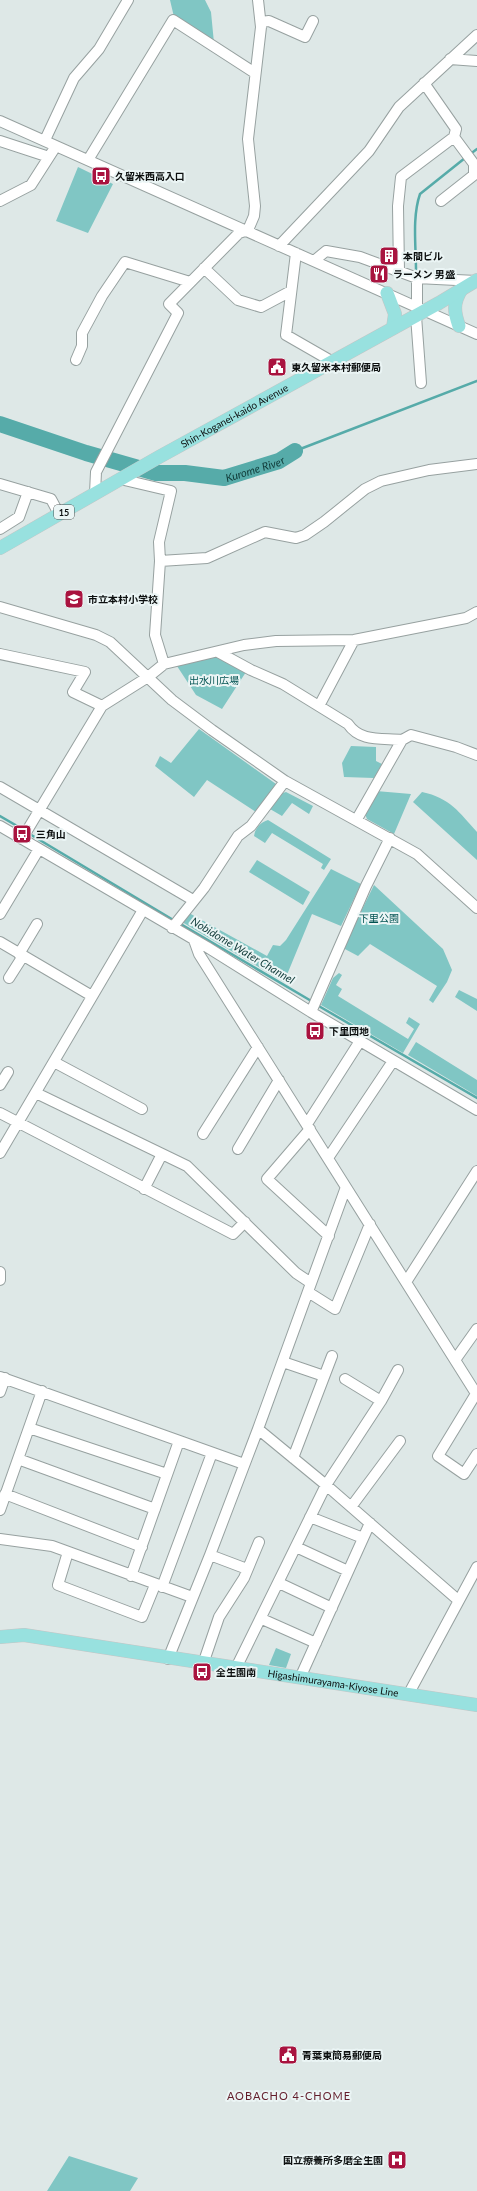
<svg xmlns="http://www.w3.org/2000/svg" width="477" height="2191" font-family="Lato,'Noto Sans JP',sans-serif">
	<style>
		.green { fill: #80c6c4 }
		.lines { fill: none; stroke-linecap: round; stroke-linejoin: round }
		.stream { stroke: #56aba9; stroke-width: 2.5 }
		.river { stroke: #56aba9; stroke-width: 16 }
		.minor-casing { stroke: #97a1a0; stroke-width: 12 }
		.major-casing { stroke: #c5c5c5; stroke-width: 14 }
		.minor { stroke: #fff; stroke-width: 10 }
		.major { stroke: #98e1df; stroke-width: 13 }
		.labels { text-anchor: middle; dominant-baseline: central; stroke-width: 4; stroke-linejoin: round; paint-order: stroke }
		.shield { fill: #ebf5f5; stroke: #4f5454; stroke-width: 1 }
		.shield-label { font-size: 9px; font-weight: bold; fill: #0c0f0f }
		.poi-label { font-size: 10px; font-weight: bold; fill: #0c0f0f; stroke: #ebf5f5; text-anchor: start }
		.street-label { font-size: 10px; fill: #0c0f0f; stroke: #ebf5f5 }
		.park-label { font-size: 10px; fill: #015251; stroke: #ebf5f5 }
		.water-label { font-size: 11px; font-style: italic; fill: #103a38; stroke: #ebf5f5 }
		.neighbourhood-label { font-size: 11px; letter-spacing: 1px; fill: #631d2b; stroke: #ebf5f5 }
	</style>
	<rect width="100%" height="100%" fill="#dee8e7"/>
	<path class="green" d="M 170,0 L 205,0 L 211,12 L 214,43 L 174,17 Z
		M 78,167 L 113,184 L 88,233 L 56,221 Z
		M 219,657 L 246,672 L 222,709 L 196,695 L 175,663 Z
		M 199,729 L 276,784 L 256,812 L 207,780 L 194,797 L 155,766 L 160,756 L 171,763 Z
		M 351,746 L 376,747 L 376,761 L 382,764 L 374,778 L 344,777 L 342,763 Z
		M 376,791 L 411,794 L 394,834 L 367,819 L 365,814 Z
		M 286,792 L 313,806 L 309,814 L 292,803 L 282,816 L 270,809 L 283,793 Z
		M 422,792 C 450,798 459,812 477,832 L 477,860 L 413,802 Z
		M 268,820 L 331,859 L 324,870 L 321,868 L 323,864 L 272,833 L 265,843 L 254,836 C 255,828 261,822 268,820 Z
		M 257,860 L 310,892 L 303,905 L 249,872 Z
		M 331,869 L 361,884 L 341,926 L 312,914 L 284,982 L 182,922 L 189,913 L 267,956 L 273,945 L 280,946 L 286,940 Z
		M 374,885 L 443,949 L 452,970 L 447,982 L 433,1003 L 429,1000 L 437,986 L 370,944 L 358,956 L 343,948 Z
		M 339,973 L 342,975 L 336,985 L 342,989 L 338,996 L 408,1039 L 414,1029 L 406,1023 L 409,1017 L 420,1024 L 403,1053 L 321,1005 L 333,978 Z
		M 459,990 L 477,999 L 477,1011 L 455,997 Z
		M 416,1042 L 477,1080 L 477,1096 L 408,1055 Z
		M 276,1648 L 291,1654 L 286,1668 L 269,1665 Z
		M 69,2156 L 138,2178 L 130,2191 L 47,2191 Z"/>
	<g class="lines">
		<path class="stream" d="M 469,155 L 477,149
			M 416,270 C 416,246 412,217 420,194 L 465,158
			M 295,451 L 477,381
			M 0,816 L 24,830
			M 28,833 L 175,921
			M 179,923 L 313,1002
			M 317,1005 L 477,1098"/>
		<path class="river" id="s1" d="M 0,424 L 86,453 L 156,473 L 185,473 L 224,478 L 279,461 L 295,451"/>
		<g class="minor-casing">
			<path id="minor" d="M 261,22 L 269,21 L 305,37 L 313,21
				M 450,59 L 477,61
				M 0,121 L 477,334
				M 45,140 L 74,78 L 99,49 L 128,0
				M 0,141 L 49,157
				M 88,160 L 173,20 L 255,73
				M 0,201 L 31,185 L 56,146
				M 441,201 L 474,175 L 474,164 L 454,137
				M 279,246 L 369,151 L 399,107 L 477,35
				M 296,253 L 286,335 L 333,362
				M 314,261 L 326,251 L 360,257 L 417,278 L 476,281
				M 204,268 L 238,300 L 261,307 L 291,291
				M 399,271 L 398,206 L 401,177 L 454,137 L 456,129 L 424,83
				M 417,278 L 417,307
				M 416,316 L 421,383
				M 76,360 L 82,346 L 82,333 L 102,296 L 125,262 L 190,282
				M 0,484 L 51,499 L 59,514
				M 95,493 L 96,472 L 178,313 L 169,304 L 239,233 L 248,230 L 254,216 L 255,206 L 248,139 L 261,27 L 258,0
				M 0,529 L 19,517 L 28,492
				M 160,561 L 207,558 L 265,532 L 296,538 L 305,535 L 324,522 L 365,489 L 381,481 L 429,470 L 477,464
				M 0,607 L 96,635 L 110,642 L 172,700 L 212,730 L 285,781 L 417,854 L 477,908
				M 218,652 L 251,670 L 283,684 L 348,724 C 360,742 381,738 402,740
				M 0,654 L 85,672 L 73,692 L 102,706
				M 164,664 L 244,645 L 276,641 L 354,640 L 466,618 L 477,612
				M 319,706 L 354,640
				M 0,787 L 193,900
				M 357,819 L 402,740 L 411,735 L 456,747 L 477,755
				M 0,826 L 207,947 L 311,1012 L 477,1110
				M 22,839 L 102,706 L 148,677 L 164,664 L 155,635 L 160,561 L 159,542 L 171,491 L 120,479
				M 0,914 L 39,849
				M 172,928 L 204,888 L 238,836 L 251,826 L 285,781
				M 194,940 L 199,954 L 477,1395
				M 0,942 L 92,996
				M 19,954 L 37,924
				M 9,978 L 23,956
				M 311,1012 L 366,886 L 390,838
				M 54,1062 L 142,1109
				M 0,1085 L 8,1072
				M 36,1093 L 187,1166 L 296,1273 L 311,1283
				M 0,1113 L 233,1234 L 245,1222
				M 307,1124 L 360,1041
				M 310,1129 L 267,1179 L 329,1236
				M 203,1134 L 258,1047
				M 238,1149 L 279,1080
				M 0,1153 L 143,910
				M 328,1158 L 393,1061
				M 144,1189 L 162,1154
				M 0,1272 L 0,1280
				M 406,1282 L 477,1171
				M 308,1292 L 335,1309 L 370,1224
				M 455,1360 L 477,1329
				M 283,1362 L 324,1376
				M 0,1377 L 244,1464
				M 345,1379 L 381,1401
				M 0,1392 L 5,1378
				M 477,1392 L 438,1456 L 464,1474 L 477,1454
				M 29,1428 L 167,1474
				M 258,1429 L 326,1485 L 458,1600
				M 293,1458 L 332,1356
				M 18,1459 L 155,1509
				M 5,1494 L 142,1547
				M 351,1507 L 400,1441
				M 0,1510 L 42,1391
				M 310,1517 L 363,1538
				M 0,1539 L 52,1546 L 192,1597
				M 296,1547 L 348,1571
				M 68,1552 L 58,1585 L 142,1617 L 155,1585
				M 210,1555 L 247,1569
				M 131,1576 L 179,1441
				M 279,1583 L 332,1608
				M 162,1587 L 212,1453
				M 262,1619 L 316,1643
				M 168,1659 L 210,1555 L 258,1429 L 346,1187
				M 203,1664 L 219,1617 L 244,1578 L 259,1542
				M 236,1668 L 326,1485 L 381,1401 L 398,1370
				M 300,1678 L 370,1523
				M 408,1695 L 477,1567"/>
		</g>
		<g class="major-casing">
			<g id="major">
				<path d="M 387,293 L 395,314 L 393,328"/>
				<path d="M 459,326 C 454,312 453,303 461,290"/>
				<path id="s2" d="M 0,548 L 159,457 L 439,303 L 477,280"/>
				<path id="s3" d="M 0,1637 L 24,1635 L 477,1705"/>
			</g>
		</g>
		<use href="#minor" class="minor"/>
		<use href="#major" class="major"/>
	</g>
	<defs>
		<g id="bus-square" transform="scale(1)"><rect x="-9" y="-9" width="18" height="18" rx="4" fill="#a9133f" stroke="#ebf5f5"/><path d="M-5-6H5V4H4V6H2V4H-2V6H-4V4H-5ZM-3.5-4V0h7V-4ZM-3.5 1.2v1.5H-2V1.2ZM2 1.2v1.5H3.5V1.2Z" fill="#fff"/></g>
		<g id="building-square" transform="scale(1)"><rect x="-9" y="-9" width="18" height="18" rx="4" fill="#a9133f" stroke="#ebf5f5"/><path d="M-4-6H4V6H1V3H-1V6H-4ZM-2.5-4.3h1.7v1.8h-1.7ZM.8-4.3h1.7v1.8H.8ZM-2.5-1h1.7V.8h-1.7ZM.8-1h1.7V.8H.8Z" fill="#fff"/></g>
		<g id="restaurant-square" transform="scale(1)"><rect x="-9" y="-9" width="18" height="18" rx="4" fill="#a9133f" stroke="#ebf5f5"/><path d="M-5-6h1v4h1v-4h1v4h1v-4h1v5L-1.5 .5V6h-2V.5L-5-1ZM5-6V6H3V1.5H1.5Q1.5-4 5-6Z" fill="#fff"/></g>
		<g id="civic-square" transform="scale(1)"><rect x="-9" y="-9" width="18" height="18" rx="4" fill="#a9133f" stroke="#ebf5f5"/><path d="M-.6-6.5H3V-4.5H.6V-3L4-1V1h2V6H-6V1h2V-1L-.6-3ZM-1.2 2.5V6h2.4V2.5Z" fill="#fff"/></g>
		<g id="school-square" transform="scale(1)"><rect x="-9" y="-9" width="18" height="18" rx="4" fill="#a9133f" stroke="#ebf5f5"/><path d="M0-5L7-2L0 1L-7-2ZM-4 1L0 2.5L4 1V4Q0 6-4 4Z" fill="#fff"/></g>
		<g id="hospital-square" transform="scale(1)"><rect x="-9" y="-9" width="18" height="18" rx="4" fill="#a9133f" stroke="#ebf5f5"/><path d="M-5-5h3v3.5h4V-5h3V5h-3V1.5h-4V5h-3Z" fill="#fff"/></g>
	</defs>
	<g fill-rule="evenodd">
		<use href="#bus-square" x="101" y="176"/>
		<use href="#building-square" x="389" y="256"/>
		<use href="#restaurant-square" x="379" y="274"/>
		<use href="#civic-square" x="277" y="367"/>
		<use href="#school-square" x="74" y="599"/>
		<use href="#bus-square" x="22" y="834"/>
		<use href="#bus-square" x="315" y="1031"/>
		<use href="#bus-square" x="202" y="1672"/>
		<use href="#civic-square" x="288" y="2055"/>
		<use href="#hospital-square" x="397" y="2160"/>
	</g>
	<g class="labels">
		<rect class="shield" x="54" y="505" width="20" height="14" rx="3"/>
		<g class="shield-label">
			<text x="64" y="512">15</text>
		</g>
		<g class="poi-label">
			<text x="115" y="176">久留米西高入口</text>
			<text x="403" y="256">本間ビル</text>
			<text x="393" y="274">ラーメン 男盛</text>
			<text x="291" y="367">東久留米本村郵便局</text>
			<text x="88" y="599">市立本村小学校</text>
			<text x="36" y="834">三角山</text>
			<text x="329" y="1031">下里団地</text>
			<text x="216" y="1672">全生園南</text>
			<text x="302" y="2055">青葉東簡易郵便局</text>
			<text x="383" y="2160" text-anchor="end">国立療養所多磨全生園</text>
		</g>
		<g class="street-label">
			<text stroke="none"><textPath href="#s2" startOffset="269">Shin-Koganei-kaido Avenue</textPath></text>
			<text stroke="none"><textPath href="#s3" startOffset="337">Higashimurayama-Kiyose Line</textPath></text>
		</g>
		<g class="park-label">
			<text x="214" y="680">出水川広場</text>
			<text x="379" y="918">下里公園</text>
		</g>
		<g class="water-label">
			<text stroke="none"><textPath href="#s1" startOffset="264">Kurome River</textPath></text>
			<text transform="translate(243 950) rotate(31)">Nobidome Water Channel</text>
		</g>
		<g class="neighbourhood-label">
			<text x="289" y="2095">AOBACHO 4-CHOME</text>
		</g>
	</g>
</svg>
